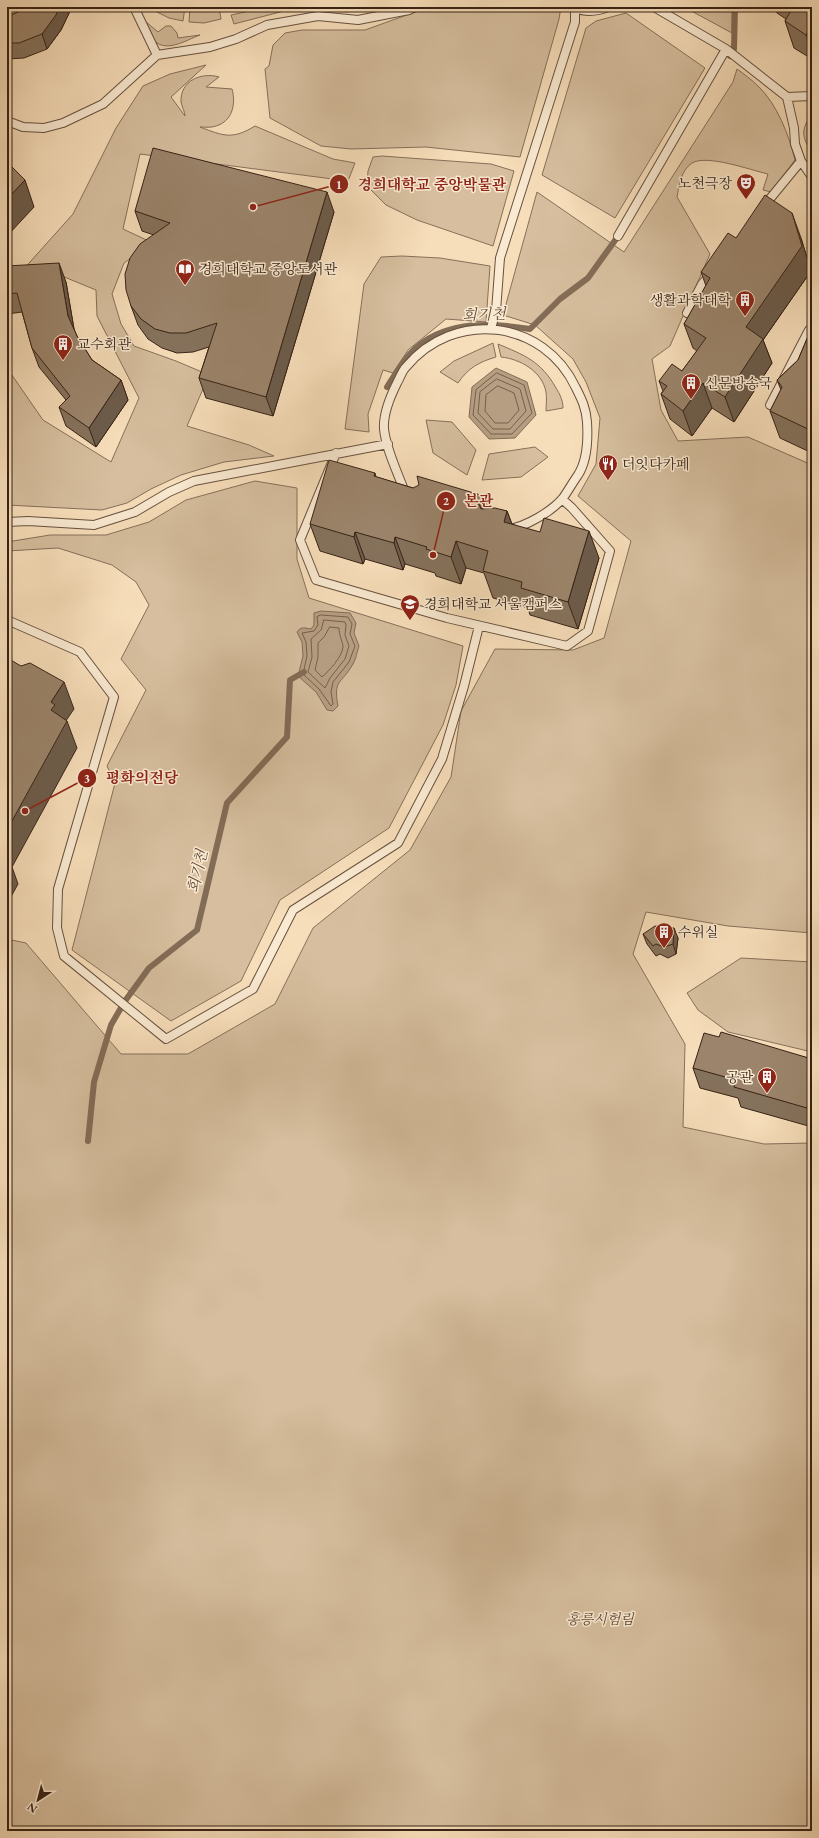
<svg xmlns="http://www.w3.org/2000/svg" width="819" height="1838" font-family="'EB Garamond','Noto Serif KR',serif">
	<style>
		.green { fill: #d6be9e; stroke: #86705a }
		.water { fill: #b69e82; stroke: #836c56 }
		.lines { fill: none; stroke-linecap: round; stroke-linejoin: round }
		.shore { stroke: #76604c; stroke-width: 1 }
		.stream { stroke: #836c56; stroke-width: 6 }
		.lane-casing { stroke: #67513e; stroke-width: 10 }
		.lane { stroke: #faead2; stroke-width: 8 }
		.wall { fill: #85725c; stroke: #372215 }
		.shaded-wall { fill: #6c5c4b; stroke: #372215 }
		.building { fill: #9b846b; stroke: #372215 }
		.labels { text-anchor: middle; dominant-baseline: central; stroke-width: 3; stroke-linejoin: round; paint-order: stroke }
		.poi-label { font-size: 14px; fill: #372215; stroke: #faead2; text-anchor: start }
		.park-label { font-size: 14px; font-style: italic; fill: #5f4937; stroke: #faead2 }
		.water-label { font-size: 15px; font-style: italic; fill: #634d3b; stroke: #faead2 }
		.leader { fill: none; stroke: #8f2418; stroke-width: 1.5 }
		.callout-dot { fill: #8f2418; stroke: #faead2; stroke-width: 1.5 }
		.mark-label { font-size: 12px; text-anchor: middle; font-weight: bold; fill: #fff }
		.callout-label { font-size: 15px; text-anchor: middle; font-weight: bold; fill: #8f2418; stroke: #faead2; stroke-width: 3; stroke-linejoin: round; paint-order: stroke }
	</style>
	<rect width="100%" height="100%" fill="#f7deba"/>
	<filter id="stains"><feTurbulence type="fractalNoise" baseFrequency=".005" numOctaves="4"/><feColorMatrix values="0 0 0 0 .2 0 0 0 0 .09 0 0 0 0 .02 0 0 0 .5 -.17"/></filter>
	<radialGradient id="worn" r=".72"><stop offset=".6" stop-color="#630" stop-opacity="0"/><stop offset="1" stop-color="#630" stop-opacity=".3"/></radialGradient>
	<path class="green" d="M 7,7 L 58,7 L 7,31 Z
		M 147,7 L 185,7 L 183,21 L 169,18 Z
		M 190,7 L 219,7 L 221,19 L 204,23 L 189,22 Z
		M 268,7 L 344,7 L 348,12 L 315,8 L 288,10 L 234,24 L 231,15 Z
		M 429,7 L 561,7 L 559,19 L 520,157 L 426,147 L 351,149 L 321,146 L 270,118 L 265,69 L 269,66 L 273,45 L 285,33 L 302,30 L 365,30 Z
		M 684,7 L 732,7 L 732,33 Z
		M 626,13 L 705,68 L 615,218 L 542,175 L 586,28 L 596,21 Z
		M 145,21 L 158,32 L 166,26 L 171,26 L 177,33 L 178,38 L 200,35 C 186,40 164,55 152,38 C 148,34 147,26 145,21 Z
		M 206,65 L 171,97 L 185,116 C 185,112 182,107 181,102 C 180,80 202,72 219,77 L 206,87 L 232,89 C 236,103 233,121 216,126 C 211,128 205,127 200,127 C 224,136 232,140 255,126 L 333,159 L 355,163 L 348,181 L 140,154 L 123,229 L 153,243 L 124,263 L 112,294 L 121,324 L 134,346 L 176,361 L 209,375 L 187,426 L 249,445 L 274,456 L 224,462 L 181,475 L 151,489 L 127,503 L 102,510 L 7,505 L 7,368 L 43,420 L 111,462 L 139,398 L 97,316 L 96,290 L 57,274 L 13,281 L 73,214 L 116,128 L 143,86 L 170,74 Z
		M 737,69 C 744,74 752,80 758,86 C 777,104 789,135 795,160 L 771,192 L 763,190 L 768,174 C 750,170 707,154 692,163 C 681,170 679,186 677,197 L 710,254 L 670,346 L 652,359 L 661,410 L 678,441 L 748,437 L 812,465 L 812,933 L 728,926 L 646,912 L 633,954 L 685,1044 L 683,1127 L 764,1144 L 812,1143 L 812,1831 L 7,1831 L 7,939 L 26,943 L 121,1054 L 188,1054 L 275,1004 L 313,928 L 410,850 L 451,777 L 461,711 L 495,649 L 573,650 L 604,638 L 631,541 L 578,496 L 596,464 L 600,418 L 586,382 L 573,359 L 535,325 L 503,315 L 537,192 L 624,252 L 733,82 Z
		M 812,113 L 812,153 C 801,136 801,130 812,113 Z
		M 382,156 L 491,164 L 514,171 L 493,246 L 417,220 L 386,205 L 367,186 L 368,171 L 373,157 Z
		M 402,256 L 440,258 L 490,266 L 486,322 L 446,319 L 408,350 L 393,373 L 383,370 L 368,414 L 369,432 L 345,429 L 364,284 L 381,257 Z
		M 493,343 L 496,357 C 479,362 468,368 458,383 L 440,372 L 454,361 Z
		M 498,344 C 524,355 541,361 556,388 C 560,394 563,401 563,408 L 546,411 C 546,405 547,398 546,392 C 542,371 520,359 501,357 Z
		M 426,420 L 452,422 L 476,450 L 467,475 L 433,453 Z
		M 535,447 L 548,457 L 521,477 L 482,480 L 489,454 Z
		M 255,481 L 297,488 L 297,559 L 309,598 L 463,646 L 456,685 L 443,725 L 389,828 L 280,900 L 241,981 L 171,1021 L 72,950 L 115,783 L 107,766 L 146,690 L 121,659 L 149,605 L 136,582 L 112,565 L 58,548 L 7,551 L 7,542 L 50,535 L 106,535 L 149,522 L 186,500 Z
		M 741,958 L 812,962 L 812,1052 L 728,1032 L 698,1010 L 687,993 Z"/>
	<path class="water" d="M 496,368 L 527,382 L 536,415 L 515,438 L 489,439 L 469,417 L 472,387 Z
		M 321,611 L 350,613 L 356,623 L 354,633 L 359,646 C 357,652 356,659 353,664 C 341,685 333,679 338,706 L 333,711 L 327,710 L 316,692 L 298,676 L 303,656 L 302,642 L 297,632 C 301,626 305,628 311,629 L 314,625 L 314,613 Z"/>
	<g class="lines">
		<path class="shore" d="M 497,373 L 524,385 L 532,413 L 512,434 L 491,434 L 473,415 L 476,390 Z
			M 497,379 L 520,389 L 526,411 L 510,429 L 493,429 L 478,413 L 480,392 Z
			M 498,386 L 514,393 L 519,410 L 508,423 L 495,423 L 485,411 L 486,395 Z
			M 321,615 L 348,617 L 352,624 L 350,634 L 355,646 L 349,662 L 333,682 L 331,692 L 333,704 L 331,706 L 319,689 L 303,674 L 307,656 L 306,642 L 302,633 L 314,631 L 318,625 L 317,617 Z
			M 324,620 L 345,622 L 346,625 L 345,635 L 349,646 L 345,659 L 330,678 L 325,688 L 308,672 L 312,657 L 311,639 L 321,630 Z
			M 330,627 L 339,628 C 339,635 343,643 343,647 C 342,657 329,671 322,677 L 315,670 L 318,657 L 318,643 L 324,637 Z"/>
		<path class="stream" d="M 730,56 L 734,49 L 735,7
			M 387,387 C 396,373 405,357 418,346 C 450,320 492,323 530,329 L 560,299 L 588,278 L 616,239
			M 88,1141 L 94,1082 L 111,1025 L 125,1001 L 149,968 L 197,930 L 227,803 L 287,737 L 290,680 L 304,672"/>
		<g class="lane-casing">
			<path id="lane" d="M 134,7 L 157,55
				M 573,7 C 585,13 596,12 608,7
				M 654,7 L 726,49 L 787,97 L 794,128 L 795,144 L 801,161 L 764,206
				M 787,97 L 812,96
				M 7,121 L 23,127 L 44,128 L 63,123 L 103,104 L 157,55 L 210,47 L 236,39 L 267,25 L 318,16 L 358,20 L 409,10 L 415,7
				M 801,161 L 812,177
				M 618,236 L 726,49
				M 687,313 L 702,284 L 711,274
				M 491,328 L 496,311 L 500,258 L 575,22 L 575,8
				M 770,405 L 809,330 L 812,329
				M 336,453 L 300,540 L 316,580 L 447,618 L 567,646 L 588,631 L 610,551 L 572,508 L 562,499
				M 407,494 L 404,490 C 397,471 386,449 384,429 C 383,415 391,395 397,383 C 400,378 402,371 406,367 C 454,309 544,319 576,388 C 582,400 586,408 587,422 C 588,438 587,461 578,475 C 573,482 568,491 563,498 C 552,511 526,527 508,529
				M 7,522 L 28,521 L 94,525 L 135,512 L 169,492 L 194,481 L 388,444
				M 7,620 L 80,652 L 114,697 L 58,889 L 57,928 L 64,956 L 166,1039 L 253,989 L 293,910 L 398,843 L 442,759 L 464,686 L 479,626"/>
		</g>
		<use href="#lane" class="lane"/>
	</g>
	<path class="wall" d="M 29,7 L 72,7 L 61,30 L 47,49 L 24,58 L 7,59 L 7,17 Z
		M 228,7 L 236,7 L 228,9 Z
		M 775,7 L 812,7 L 812,59 L 794,48 L 785,21 L 786,19 L 777,13 Z
		M 135,211 L 334,212 L 273,416 L 206,398 L 199,378 L 209,347 L 193,352 L 177,353 L 162,348 L 148,339 L 138,325 L 131,306 L 154,235 L 142,231 Z
		M 736,238 L 801,238 L 811,271 L 763,340 L 772,363 L 734,422 L 712,408 L 692,436 L 670,419 L 661,394 L 663,391 L 659,381 L 682,371 L 697,351 L 693,348 L 684,324 L 706,286 L 701,272 Z
		M 7,266 L 66,282 L 74,329 L 77,336 L 92,360 L 121,380 L 128,400 L 96,447 L 66,426 L 59,407 L 66,400 L 39,367 L 32,348 L 22,312 L 7,314 Z
		M 812,327 L 812,453 L 780,438 L 770,411 L 781,390 L 777,380 L 798,360 Z
		M 375,473 L 376,477 L 413,488 L 489,508 L 507,511 L 512,524 L 599,558 L 578,629 L 530,615 L 528,608 L 493,598 L 484,573 L 466,568 L 461,584 L 436,576 L 435,573 L 405,564 L 403,570 L 365,559 L 363,564 L 320,551 L 310,524 Z
		M 643,934 L 678,938 L 676,954 L 668,958 L 660,954 L 656,956 L 647,944 Z
		M 719,1037 L 812,1059 L 812,1127 L 741,1107 L 738,1098 L 700,1088 L 693,1068 Z"/>
	<path class="shaded-wall" d="M 59,7 L 72,7 L 61,30 L 47,49 L 42,34 Z
		M 812,26 L 812,50 L 806,35 Z
		M 25,180 L 34,207 L 8,235 L 10,240 L 7,244 L 7,199 Z
		M 327,192 L 334,212 L 273,416 L 266,397 Z
		M 792,213 L 801,238 L 811,271 L 763,340 L 772,363 L 734,422 L 725,397 L 746,327 Z
		M 59,263 L 66,282 L 75,335 L 68,316 Z
		M 121,380 L 128,400 L 96,447 L 89,428 Z
		M 703,383 L 712,408 L 692,436 L 683,411 Z
		M 484,496 L 494,523 L 488,529 L 478,502 Z
		M 507,511 L 517,538 L 504,522 Z
		M 589,531 L 599,558 L 578,629 L 568,602 Z
		M 355,532 L 365,559 L 363,564 L 354,537 Z
		M 395,537 L 405,564 L 403,570 L 394,543 Z
		M 456,541 L 466,568 L 461,584 L 451,557 Z
		M 64,682 L 74,709 L 63,725 L 67,721 L 77,748 L 12,867 L 18,884 L 7,904 L 7,830 L 51,710 L 51,702 Z
		M 674,928 L 678,938 L 676,954 L 673,944 Z
		M 812,1092 L 812,1121 L 807,1108 Z"/>
	<path class="building" d="M 29,7 L 59,7 L 56,15 L 42,34 L 19,43 L 7,43 L 7,17 Z
		M 793,7 L 812,7 L 812,26 L 806,35 L 785,21 Z
		M 153,148 L 327,192 L 266,397 L 199,378 L 217,323 L 186,333 L 170,333 L 155,329 L 141,319 L 131,306 L 126,290 L 125,274 L 130,258 L 140,244 L 170,223 L 135,211 Z
		M 7,162 L 25,180 L 7,199 Z
		M 765,195 L 792,213 L 802,246 L 746,327 L 763,339 L 725,397 L 703,383 L 683,411 L 661,394 L 667,386 L 659,381 L 672,364 L 682,371 L 706,338 L 684,324 L 710,278 L 701,272 L 728,233 L 736,238 Z
		M 59,263 L 68,316 L 77,336 L 92,360 L 121,380 L 89,428 L 59,407 L 70,396 L 32,348 L 17,293 L 7,294 L 7,266 Z
		M 812,327 L 812,431 L 770,411 L 782,387 L 777,380 L 798,360 Z
		M 329,460 L 375,473 L 374,476 L 413,488 L 419,485 L 417,476 L 484,496 L 483,498 L 478,502 L 481,509 L 495,508 L 507,511 L 504,522 L 540,532 L 544,518 L 589,531 L 568,602 L 521,588 L 522,582 L 483,571 L 488,551 L 456,541 L 451,557 L 426,549 L 427,547 L 395,537 L 394,543 L 355,532 L 354,537 L 310,524 Z
		M 7,658 L 21,666 L 30,663 L 64,682 L 51,702 L 55,705 L 51,710 L 67,721 L 7,830 Z
		M 655,926 L 674,928 L 673,944 L 664,947 L 656,944 L 653,946 L 643,934 Z
		M 721,1032 L 812,1059 L 812,1092 L 807,1108 L 734,1087 L 736,1080 L 693,1068 L 704,1033 L 719,1037 Z"/>
	<defs>
		<g id="theatre-pin" transform="scale(1)"><path d="M0 17L-7.5 6A9.5 9.5 0 1 1 7.5 6Z" fill="#8f2418" stroke="#faead2"/><path d="M-5-5.5Q0-4 5-5.5V0Q5 5 0 6Q-5 5-5 0ZM-3.3-2.5H-1v1.5H-3.3ZM1-2.5H3.3v1.5H1ZM-2.8 1Q0 5.5 2.8 1Z" fill="#fff"/></g>
		<g id="library-pin" transform="scale(1)"><path d="M0 17L-7.5 6A9.5 9.5 0 1 1 7.5 6Z" fill="#8f2418" stroke="#faead2"/><path d="M-6-4Q-3-5.5-.7-3.5V5Q-3 3-6 4ZM6-4Q3-5.5 .7-3.5V5Q3 3 6 4Z" fill="#fff"/></g>
		<g id="building-pin" transform="scale(1)"><path d="M0 17L-7.5 6A9.5 9.5 0 1 1 7.5 6Z" fill="#8f2418" stroke="#faead2"/><path d="M-4-6H4V6H1V3H-1V6H-4ZM-2.5-4.3h1.7v1.8h-1.7ZM.8-4.3h1.7v1.8H.8ZM-2.5-1h1.7V.8h-1.7ZM.8-1h1.7V.8H.8Z" fill="#fff"/></g>
		<g id="restaurant-pin" transform="scale(1)"><path d="M0 17L-7.5 6A9.5 9.5 0 1 1 7.5 6Z" fill="#8f2418" stroke="#faead2"/><path d="M-5-6h1v4h1v-4h1v4h1v-4h1v5L-1.5 .5V6h-2V.5L-5-1ZM5-6V6H3V1.5H1.5Q1.5-4 5-6Z" fill="#fff"/></g>
		<g id="university-pin" transform="scale(1)"><path d="M0 17L-7.5 6A9.5 9.5 0 1 1 7.5 6Z" fill="#8f2418" stroke="#faead2"/><path d="M0-5L7-2L0 1L-7-2ZM-4 1L0 2.5L4 1V4Q0 6-4 4Z" fill="#fff"/></g>
	</defs>
	<g fill-rule="evenodd">
		<use href="#theatre-pin" x="746" y="183"/>
		<use href="#library-pin" x="185" y="269"/>
		<use href="#building-pin" x="745" y="300"/>
		<use href="#building-pin" x="63" y="344"/>
		<use href="#building-pin" x="691" y="383"/>
		<use href="#restaurant-pin" x="608" y="464"/>
		<use href="#university-pin" x="410" y="604"/>
		<use href="#building-pin" x="664" y="932"/>
		<use href="#building-pin" x="767" y="1077"/>
	</g>
	<g class="labels">
		<g class="poi-label">
			<text x="732" y="183" text-anchor="end">노천극장</text>
			<text x="199" y="269">경희대학교 중앙도서관</text>
			<text x="731" y="300" text-anchor="end">생활과학대학</text>
			<text x="77" y="344">교수회관</text>
			<text x="705" y="383">신문방송국</text>
			<text x="622" y="464">더잇다카페</text>
			<text x="424" y="604">경희대학교 서울캠퍼스</text>
			<text x="678" y="932">수위실</text>
			<text x="753" y="1077" text-anchor="end">공관</text>
		</g>
		<g class="park-label">
			<text x="600" y="1619">홍릉시험림</text>
		</g>
		<g class="water-label">
			<text transform="translate(484 314) rotate(-2)">회기천</text>
			<text transform="translate(197 871) rotate(-77)">회기천</text>
		</g>
	</g>
	<path class="leader" d="M253 207L339 184M433 555L446 501M25 811L87 778"/>
	<g class="callout-dot">
		<circle cx="253" cy="207" r="4"/>
		<circle cx="433" cy="555" r="4"/>
		<circle cx="25" cy="811" r="4"/>
		<circle cx="339" cy="184" r="10"/>
		<circle cx="446" cy="501" r="10"/>
		<circle cx="87" cy="778" r="10"/>
	</g>
	<g class="mark-label">
		<text x="339" y="189">1</text>
		<text x="446" y="505">2</text>
		<text x="87" y="782">3</text>
	</g>
	<g class="callout-label">
		<text x="432" y="190">경희대학교 중앙박물관</text>
		<text x="479" y="506">본관</text>
		<text x="142" y="783">평화의전당</text>
	</g>
	<rect width="819" height="1838" fill="none" stroke="#f7deba" stroke-width="24"/>
	<rect x="8" y="8" width="803" height="1822" fill="none" stroke="#372215" stroke-width="2"/>
	<rect x="12" y="12" width="795" height="1814" fill="none" stroke="#372215"/>
	<g transform="translate(38 1800) rotate(216)" stroke="#faead2" stroke-width="3" paint-order="stroke">
	<path d="M0-3L7 15L0 10L-7 15Z" fill="#372215"/>
	<text y="-6" font-size="11" font-weight="bold" text-anchor="middle" fill="#372215">N</text>
	</g>
	<rect width="100%" height="100%" filter="url(#stains)"/>
	<rect width="100%" height="100%" fill="url(#worn)"/>
</svg>
